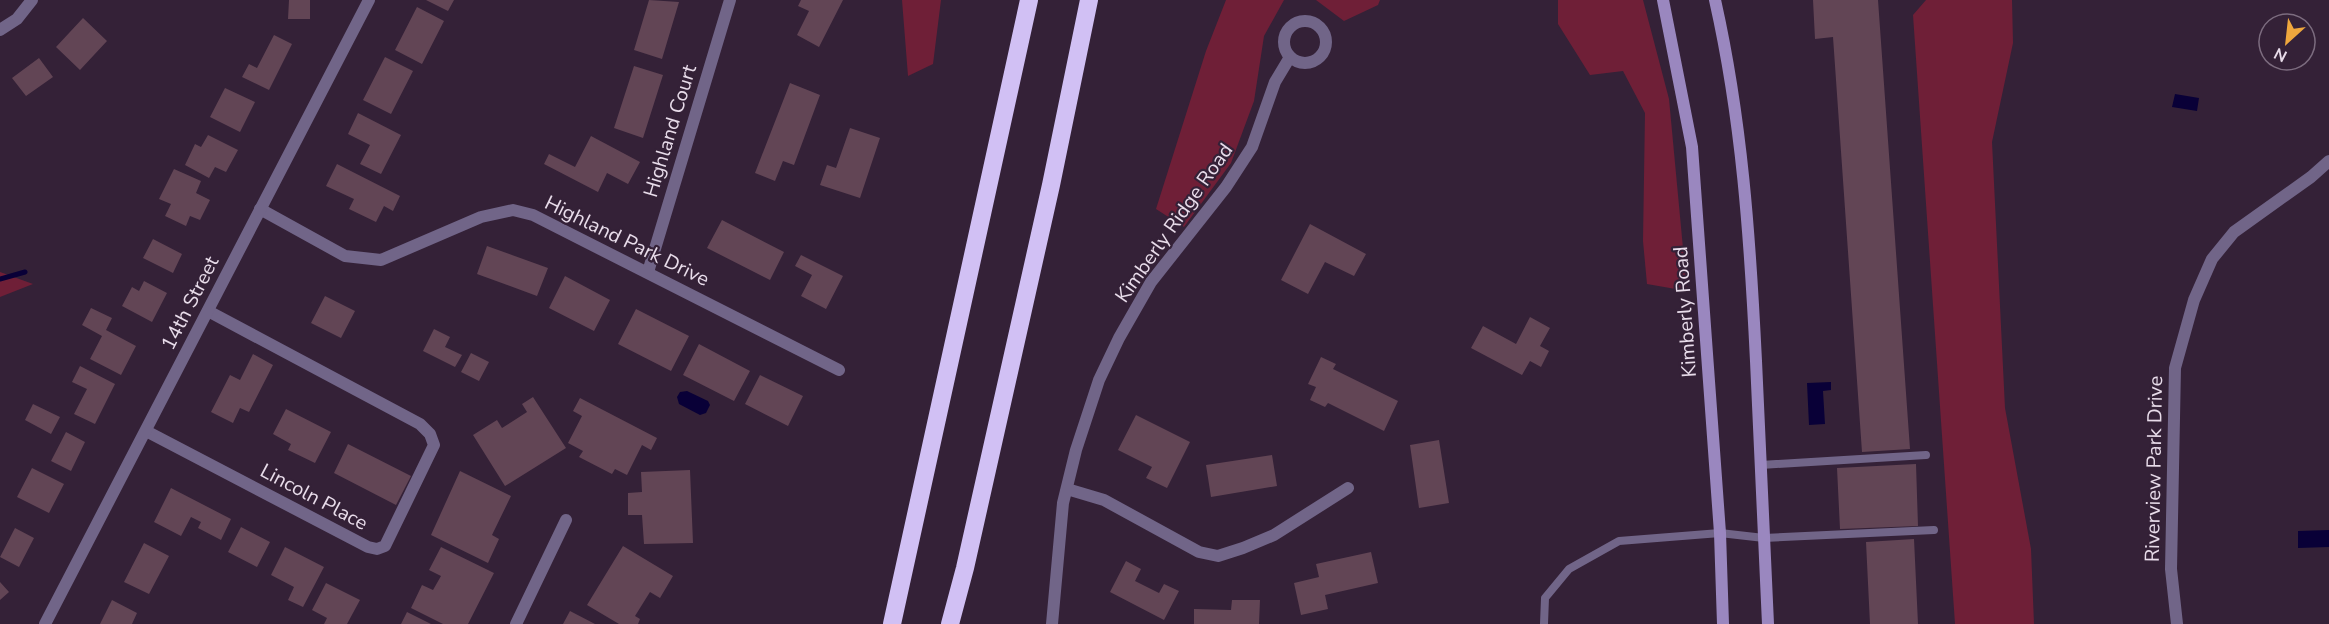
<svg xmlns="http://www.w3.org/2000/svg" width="2329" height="624" font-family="'Nunito Sans',sans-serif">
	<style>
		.green { fill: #6f1f37 }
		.water { fill: #090037 }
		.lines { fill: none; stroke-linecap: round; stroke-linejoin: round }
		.stream { stroke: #090037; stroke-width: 5 }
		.building { fill: #624555 }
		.service { stroke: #716588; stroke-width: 8 }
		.minor { stroke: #716588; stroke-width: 12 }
		.tertiary { stroke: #716588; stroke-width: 12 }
		.secondary { stroke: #9a87bf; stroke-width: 12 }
		.motorway { stroke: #d1c0f4; stroke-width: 18 }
		.labels { text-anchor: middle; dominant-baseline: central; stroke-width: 4.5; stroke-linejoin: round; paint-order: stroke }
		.street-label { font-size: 20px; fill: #e8dcea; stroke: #342137 }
	</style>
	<rect width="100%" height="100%" fill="#342137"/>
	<path class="green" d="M 902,0 L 941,0 L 933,64 L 908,76 Z
		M 1226,0 L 1284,0 L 1264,36 L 1254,101 L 1231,163 L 1184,227 L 1156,209 L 1206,51 Z
		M 1316,0 L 1380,0 L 1378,5 L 1344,21 Z
		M 1558,0 L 1643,0 L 1669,99 L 1687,291 L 1647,284 L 1643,241 L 1645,113 L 1623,71 L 1590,75 L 1558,24 Z
		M 1926,0 L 2012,0 L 2013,43 L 1992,142 L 2005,408 L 2031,549 L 2034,624 L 1955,624 L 1913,15 Z
		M 0,272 L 33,284 L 0,297 Z"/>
	<path class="water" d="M 2175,94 L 2199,98 L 2197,111 L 2172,107 Z
		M 1831,382 L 1831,390 L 1823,391 L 1825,424 L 1809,425 L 1807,383 Z
		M 687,391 L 708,401 L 710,405 L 706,413 L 700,415 L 679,404 L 677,397 L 680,392 Z
		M 2329,530 L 2329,547 L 2298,548 L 2298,531 Z"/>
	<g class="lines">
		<path class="stream" d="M 0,279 L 25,272"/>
	</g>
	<path class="building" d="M 289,0 L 310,0 L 310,19 L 288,19 Z
		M 426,0 L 454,0 L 448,11 Z
		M 649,0 L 679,2 L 662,59 L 634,50 Z
		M 801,0 L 843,0 L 819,47 L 797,35 L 809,11 L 798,6 Z
		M 1813,0 L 1878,0 L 1910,449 L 1862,452 L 1833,37 L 1815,39 Z
		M 417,7 L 444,21 L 422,64 L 395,50 Z
		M 83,18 L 107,41 L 80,70 L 56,47 Z
		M 274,35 L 292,44 L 269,90 L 242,77 L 249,64 L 257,68 Z
		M 385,57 L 413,71 L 391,114 L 363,100 Z
		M 39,58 L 53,77 L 26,96 L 12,78 Z
		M 634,66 L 663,75 L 643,138 L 614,128 Z
		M 790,83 L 820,95 L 794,165 L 783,161 L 775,181 L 755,173 Z
		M 225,88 L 255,102 L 240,132 L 210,117 Z
		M 358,113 L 401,135 L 381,174 L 360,164 L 370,145 L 348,134 Z
		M 850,128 L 880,138 L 860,198 L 820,185 L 827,165 L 836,168 Z
		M 208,135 L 238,150 L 226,172 L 215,167 L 209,178 L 185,165 L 195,144 L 201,147 Z
		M 591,136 L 640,162 L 628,184 L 607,173 L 598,192 L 544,164 L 549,154 L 575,167 Z
		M 337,164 L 400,196 L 393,211 L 384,206 L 376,222 L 349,209 L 354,199 L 326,186 Z
		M 174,169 L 201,181 L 196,193 L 210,200 L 200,220 L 190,216 L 186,226 L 165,216 L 171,204 L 159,199 Z
		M 722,220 L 784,252 L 770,280 L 707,248 Z
		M 1310,224 L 1366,254 L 1354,276 L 1325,262 L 1308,294 L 1281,280 Z
		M 153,239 L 182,254 L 173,273 L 143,258 Z
		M 487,246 L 548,268 L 537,296 L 477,274 Z
		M 801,255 L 843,276 L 826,309 L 801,296 L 812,275 L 795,266 Z
		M 565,276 L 610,300 L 594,331 L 549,308 Z
		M 144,281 L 167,293 L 152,322 L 122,306 L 132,287 L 139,291 Z
		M 325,296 L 355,311 L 341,338 L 311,323 Z
		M 91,308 L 112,318 L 106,330 L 136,346 L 121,375 L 90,359 L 102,336 L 82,325 Z
		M 636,309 L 689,336 L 671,371 L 618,344 Z
		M 1530,317 L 1550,328 L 1540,346 L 1549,351 L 1541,367 L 1530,361 L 1522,375 L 1471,348 L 1483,326 L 1516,344 Z
		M 434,329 L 450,337 L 445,347 L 462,355 L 455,367 L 423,351 Z
		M 699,344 L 750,371 L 734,401 L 683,375 Z
		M 471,353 L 489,362 L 479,381 L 461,372 Z
		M 253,354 L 273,365 L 249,412 L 240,408 L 233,423 L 211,412 L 230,375 L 240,380 Z
		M 1321,357 L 1336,364 L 1333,369 L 1398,401 L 1384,431 L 1328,403 L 1325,407 L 1310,400 L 1316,387 L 1308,384 Z
		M 80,366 L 115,384 L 95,424 L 74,414 L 87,389 L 72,382 Z
		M 760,375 L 803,396 L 788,426 L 745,404 Z
		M 533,397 L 566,448 L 505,486 L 473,435 L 497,420 L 502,428 L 527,412 L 522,404 Z
		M 580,398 L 657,438 L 651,450 L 642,445 L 627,475 L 615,469 L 612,474 L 579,457 L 583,451 L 568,443 L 582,416 L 573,411 Z
		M 33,404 L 60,417 L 51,434 L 25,420 Z
		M 286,409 L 331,432 L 315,463 L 288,450 L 291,444 L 273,434 Z
		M 1136,415 L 1190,442 L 1167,488 L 1146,478 L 1152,467 L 1118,450 Z
		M 66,432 L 85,442 L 71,471 L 51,461 Z
		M 1439,440 L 1449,503 L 1419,508 L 1410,445 Z
		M 348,444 L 411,476 L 396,505 L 334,473 Z
		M 1272,455 L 1277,486 L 1211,497 L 1206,465 Z
		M 1916,464 L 1918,526 L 1840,529 L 1837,468 Z
		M 32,468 L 64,484 L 49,513 L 17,497 Z
		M 690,470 L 693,543 L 644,544 L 642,515 L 628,515 L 628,493 L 642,492 L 641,472 Z
		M 460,471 L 511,496 L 492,535 L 499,539 L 488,563 L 431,535 Z
		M 171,488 L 231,519 L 221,540 L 198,528 L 201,522 L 191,517 L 181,536 L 154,522 Z
		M 241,527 L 270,542 L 257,567 L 228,552 Z
		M 15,528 L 34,538 L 19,567 L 0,557 Z
		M 1914,539 L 1918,624 L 1870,624 L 1866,542 Z
		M 144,543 L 169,556 L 149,594 L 124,582 Z
		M 623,546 L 673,576 L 660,598 L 650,592 L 635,616 L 640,619 L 638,624 L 619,624 L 587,605 Z
		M 285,547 L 324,567 L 303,607 L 288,600 L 294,587 L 271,575 Z
		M 441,547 L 494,573 L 468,624 L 443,624 L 411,608 L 422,585 L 433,590 L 441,576 L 429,570 Z
		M 1371,552 L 1378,583 L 1325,595 L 1328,609 L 1301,615 L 1294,583 L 1319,577 L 1316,564 Z
		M 1126,561 L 1141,569 L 1135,581 L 1159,593 L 1164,584 L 1179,591 L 1164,620 L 1110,592 Z
		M 0,582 L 9,592 L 0,600 Z
		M 326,583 L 360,600 L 347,624 L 324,624 L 327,618 L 312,610 Z
		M 112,600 L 137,613 L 132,624 L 100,624 Z
		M 1232,600 L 1260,600 L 1259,624 L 1194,624 L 1194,609 L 1231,610 Z
		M 570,611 L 595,624 L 563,624 Z
		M 407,612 L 431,624 L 401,624 Z"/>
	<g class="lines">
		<path class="service" d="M 1761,465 L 1926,455
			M 1544,624 L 1545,598 L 1569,569 L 1619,541 L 1720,533 L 1764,538 L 1934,530"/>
		<path class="minor" d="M1284 42a21 21 0 1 1 42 0a21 21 0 1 1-42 0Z
			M 0,30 L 17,19 L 32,0
			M 260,209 L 345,256 L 381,260 L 481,217 L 513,210 L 533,215 L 839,370
			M 648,272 L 730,0
			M 146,431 L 368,547 L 377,549 L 385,546 L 434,445 L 430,434 L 420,424 L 208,311
			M 1067,489 L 1104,500 L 1199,552 L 1218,556 L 1243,548 L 1274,535 L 1348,488
			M 516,624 L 566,520
			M 1052,624 L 1063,503 L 1076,450 L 1099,380 L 1119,338 L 1151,282 L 1226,187 L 1252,147 L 1275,82 L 1290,57
			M 2177,624 L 2171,569 L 2175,368 L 2194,300 L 2212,259 L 2234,232 L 2311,177 L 2329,161"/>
		<path class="tertiary" d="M 45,624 L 369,0"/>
		<path class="secondary" d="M 1663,0 L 1692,147 L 1720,533 L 1723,624
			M 1715,0 C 1742,120 1750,238 1756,361 C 1760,448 1764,536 1768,624"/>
		<path class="motorway" d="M 892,624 L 1029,0
			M 950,624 L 965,568 L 1051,185 L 1089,0"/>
	</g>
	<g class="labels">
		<g class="street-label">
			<text transform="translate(670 131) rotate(-73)">Highland Court</text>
			<text transform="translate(1174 223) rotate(-55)">Kimberly Ridge Road</text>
			<text transform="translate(627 241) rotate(26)">Highland Park Drive</text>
			<text transform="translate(190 303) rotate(-63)">14th Street</text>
			<text transform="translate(1685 312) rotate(-94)">Kimberly Road</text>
			<text transform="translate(2154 469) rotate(-89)">Riverview Park Drive</text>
			<text transform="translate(314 497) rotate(28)">Lincoln Place</text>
		</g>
	</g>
	<g transform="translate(2287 42) rotate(207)"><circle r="28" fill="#342137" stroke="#7c6c7f" stroke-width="1.5"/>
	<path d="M0-4.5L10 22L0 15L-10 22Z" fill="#efa73d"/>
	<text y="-9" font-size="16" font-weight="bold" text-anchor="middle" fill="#e8dcea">N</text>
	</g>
</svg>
